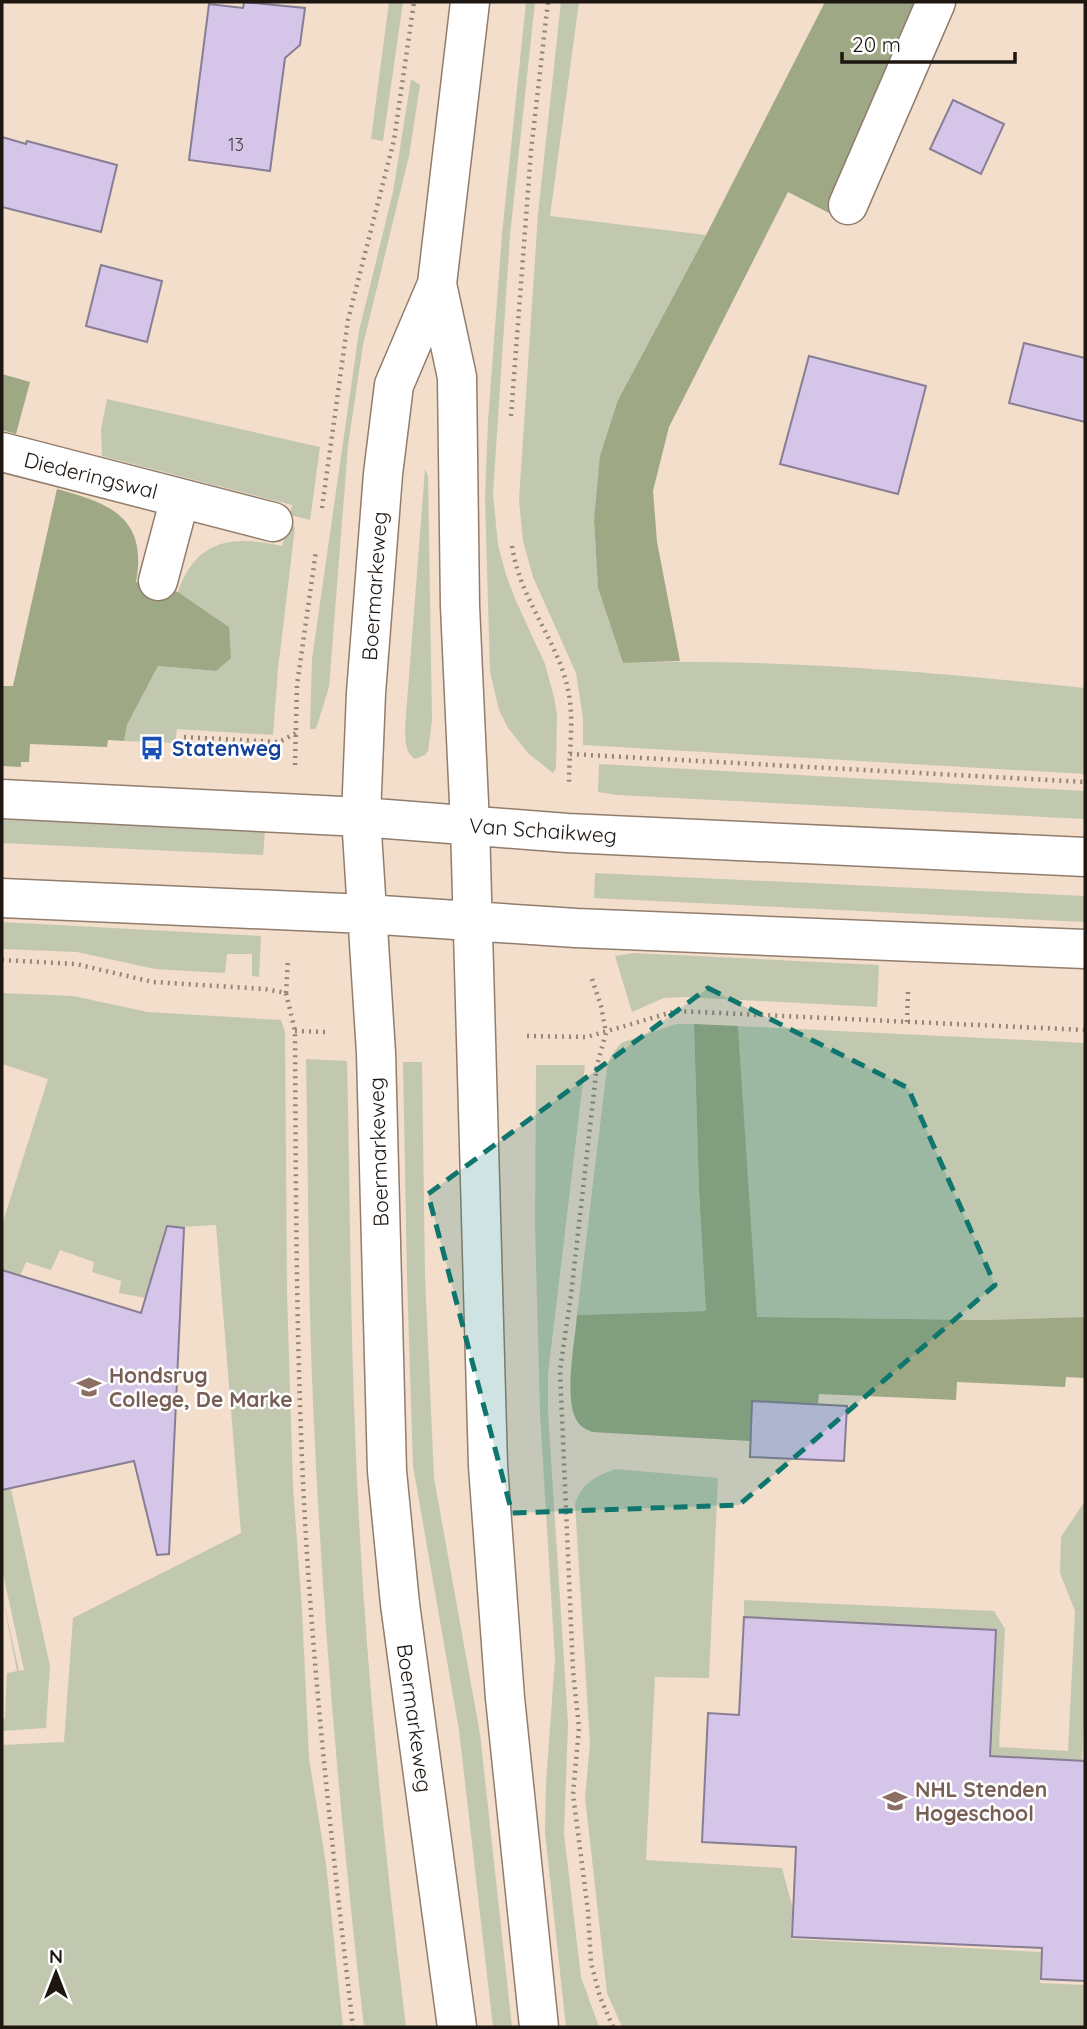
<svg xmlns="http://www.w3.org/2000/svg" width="1087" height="2029" font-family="Quicksand,sans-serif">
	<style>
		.green { fill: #c1c8af }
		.forest { fill: #9ea884 }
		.building { fill: #d5c5e8; stroke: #887e94; stroke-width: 2 }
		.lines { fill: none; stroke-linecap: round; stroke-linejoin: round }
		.minor-casing { stroke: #917d6d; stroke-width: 41 }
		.tertiary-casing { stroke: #917d6d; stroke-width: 41 }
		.path { stroke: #958578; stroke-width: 4.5; stroke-dasharray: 2 5; stroke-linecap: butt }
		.minor { stroke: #fff; stroke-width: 38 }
		.tertiary { stroke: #fff; stroke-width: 38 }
		.marked { fill: #0f766e; fill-opacity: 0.2; stroke: #0f766e; stroke-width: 5; stroke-dasharray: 14 9; stroke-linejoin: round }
		.labels { text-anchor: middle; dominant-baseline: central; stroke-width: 5; stroke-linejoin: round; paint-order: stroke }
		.number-label { font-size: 18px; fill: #4c4246 }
		.street-label { font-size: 21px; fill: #1e1610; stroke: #fff }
		.transit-label { font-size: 21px; font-weight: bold; fill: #164399; stroke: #fff; text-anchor: start }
		.education-label { font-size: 21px; font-weight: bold; fill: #785e54; stroke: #fff; text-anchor: start }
	</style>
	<rect width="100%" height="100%" fill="#f3ddcb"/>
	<path class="green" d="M 389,2 L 403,2 L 383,141 L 371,139 Z
		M 526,2 L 535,2 L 510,235 L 493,494 L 498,545 L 506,575 L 516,601 L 545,664 L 554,697 L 557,715 L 556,768 L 553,773 L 529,754 L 508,728 L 499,710 L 490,672 L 485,498 L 488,421 L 502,234 Z
		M 561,2 L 579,2 L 550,216 L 706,235 L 618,400 L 594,521 L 598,588 L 623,663 C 777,658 932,672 1085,688 L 1085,774 L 583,745 L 583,718 L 576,673 L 533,577 L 523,541 L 519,500 L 538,214 Z
		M 411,79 L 420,85 L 409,156 L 363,345 L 348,446 L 329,687 L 317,726 L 315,729 L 310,729 L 312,659 L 359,331 L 393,192 Z
		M 107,399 L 320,447 L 310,520 L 290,515 L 292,505 L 102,456 L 101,429 Z
		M 425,469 L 428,476 L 432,721 L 428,751 L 425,755 L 415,759 C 404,751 406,741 405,728 Z
		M 288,526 L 295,527 L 278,669 L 273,735 L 177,729 L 175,743 L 124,741 L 127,725 L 158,666 L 216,671 L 229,627 L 178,592 C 196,539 233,535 282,546 Z
		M 599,764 L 1085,791 L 1085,819 L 617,795 L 598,792 Z
		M 2,817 L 265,831 L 263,855 L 2,843 Z
		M 595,873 L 1085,896 L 1085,922 L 594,898 Z
		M 2,922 L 261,936 L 259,977 L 252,976 L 252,954 L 227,954 L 225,973 L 155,969 L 77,952 L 2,949 Z
		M 634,953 L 879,965 L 877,1007 L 682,997 L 664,998 L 632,1012 L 615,956 Z
		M 2,993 L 73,996 L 148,1012 L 281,1020 L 285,1032 L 287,1294 L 293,1487 L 302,1610 L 309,1758 L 326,1864 L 343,2027 L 2,2027 L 2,1745 L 64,1742 L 73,1618 L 241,1533 L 216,1225 L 181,1227 L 180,1309 L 146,1298 L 119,1293 L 121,1281 L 92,1272 L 94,1262 L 60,1250 L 51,1270 L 26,1262 L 20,1276 L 2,1270 L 2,1225 L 48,1079 L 2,1064 Z
		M 676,1024 L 694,1024 L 699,1191 L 706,1311 L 577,1315 L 607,1068 L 611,1056 L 621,1043 Z
		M 738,1026 L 1085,1043 L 1085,1317 L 981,1320 L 756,1317 Z
		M 306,1059 L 347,1061 C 350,1184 350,1308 355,1431 C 362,1630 382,1830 406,2027 L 364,2027 C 338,1803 319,1577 311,1351 C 308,1254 308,1156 306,1059 Z
		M 403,1062 L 422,1062 L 425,1276 L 434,1478 L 480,1734 L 512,2027 L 493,2027 L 459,1730 L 413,1466 L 407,1276 Z
		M 536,1065 L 585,1065 L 548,1374 L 548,1412 L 568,1723 L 564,1834 L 581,1977 L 599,2027 L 566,2027 L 545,1833 L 546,1783 L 555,1659 L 540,1414 L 535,1225 Z
		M 616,1469 L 718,1478 L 709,1678 L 655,1677 L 646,1860 L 782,1868 L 793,1909 L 791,1939 L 1041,1952 L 1040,1983 L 1085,1985 L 1085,2027 L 622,2027 L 607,1993 L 585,1797 L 590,1744 L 575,1504 C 582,1483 595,1476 616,1469 Z
		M 11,1489 L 50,1666 L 46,1728 L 2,1731 L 2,1719 L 5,1718 L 7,1673 L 17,1671 L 2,1594 L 19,1671 L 24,1670 L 2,1569 L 2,1491 Z
		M 1085,1501 L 1085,1696 L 1082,1760 L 990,1756 L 996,1630 L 744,1617 L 744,1600 L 994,1611 L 1005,1629 L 999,1747 L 1068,1751 L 1075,1611 L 1060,1573 L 1061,1537 Z"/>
	<path class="forest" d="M 825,2 L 922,2 L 831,214 L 788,192 L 669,427 L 653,491 L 657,542 L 680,661 L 623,663 L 598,588 L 594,521 L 600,456 L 618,400 L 706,235 Z
		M 2,374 L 30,382 L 16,434 L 2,430 Z
		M 57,489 C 109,503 148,517 136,582 L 178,592 L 229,627 L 231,658 L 216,671 L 158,666 L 127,725 L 124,741 L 108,740 L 107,747 L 30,744 L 29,762 L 21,762 L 21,767 L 2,766 L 2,686 L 13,686 Z
		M 694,1024 L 738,1026 L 757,1317 L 981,1320 L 1085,1317 L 1085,1378 L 1066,1377 L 1065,1387 L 957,1382 L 956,1400 L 819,1394 L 818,1404 L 753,1401 L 750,1441 L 592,1432 C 585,1429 579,1426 576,1419 C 564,1397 575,1341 577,1315 L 706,1311 L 699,1191 Z"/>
	<path class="building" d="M 244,2 L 305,8 L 300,45 L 285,58 L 270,171 L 189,160 L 209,4 L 243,8 Z
		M 953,100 L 1004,124 L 981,174 L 930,149 Z
		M 2,137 L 26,144 L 27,141 L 117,165 L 101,232 L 2,207 Z
		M 101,265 L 162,281 L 147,342 L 86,326 Z
		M 1024,343 L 1085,358 L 1085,422 L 1009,403 Z
		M 809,356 L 926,386 L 898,494 L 780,464 Z
		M 167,1226 L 184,1228 L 169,1554 L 157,1555 L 134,1461 L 2,1490 L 2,1270 L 141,1313 Z
		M 752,1401 L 847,1406 L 844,1461 L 750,1457 Z
		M 744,1617 L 996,1630 L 990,1756 L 1085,1761 L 1085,1981 L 1041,1979 L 1042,1948 L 792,1937 L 796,1847 L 702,1842 L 708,1713 L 739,1715 Z"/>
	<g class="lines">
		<g class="minor-casing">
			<path id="minor" d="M 848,205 L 936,2
				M 2,452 L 273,522
				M 158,581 L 180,498"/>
		</g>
		<g class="tertiary-casing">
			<path id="tertiary" d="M 437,284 L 457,377 L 460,606 L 470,825 L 488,1466 L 505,1698 L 539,2027
				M 2,799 L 361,817 L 567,833 L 1085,857
				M 2,898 L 366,914 L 576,928 L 1085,949
				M 457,2027 L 400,1604 L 387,1471 L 376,1053 L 361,817 L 366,693 L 383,474 L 394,385 L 437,284 L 470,2"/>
		</g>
		<path class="path" d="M 511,416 L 531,151 L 548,2
			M 322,508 L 348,320 L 394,140 L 414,2
			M 512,546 C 520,599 555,637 567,685 C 575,716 569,750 569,782
			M 570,754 L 1085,782
			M 182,757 L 183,737 L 279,742 L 296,733
			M 295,765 L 297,685 L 316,551
			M 2,960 L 76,964 L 153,982 L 265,989 L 286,993 L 295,1031 C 296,1200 296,1369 306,1538 C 316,1702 334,1865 353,2027
			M 592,979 L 601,1006 L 606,1033 L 597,1065 L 571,1295 L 560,1370 L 573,1671 L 579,1728 L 573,1794 L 588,1911 L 591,1963 L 600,1997 L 613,2027
			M 286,993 L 288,959
			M 907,1022 L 908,992
			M 295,1031 L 326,1032
			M 527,1036 L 587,1037 L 676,1011 L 1085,1030"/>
		<use href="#minor" class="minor"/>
		<use href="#tertiary" class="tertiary"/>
	</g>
	<path class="marked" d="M 708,988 L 908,1088 L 995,1285 L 739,1505 L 512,1513 L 428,1194 Z"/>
	<defs>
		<g id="bus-bare" transform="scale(1.89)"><path d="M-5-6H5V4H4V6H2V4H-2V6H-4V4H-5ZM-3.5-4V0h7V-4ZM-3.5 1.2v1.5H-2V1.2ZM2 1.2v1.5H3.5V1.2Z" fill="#1a4fb4" stroke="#fff" stroke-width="2.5" paint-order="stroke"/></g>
		<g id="school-bare" transform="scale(1.89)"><path d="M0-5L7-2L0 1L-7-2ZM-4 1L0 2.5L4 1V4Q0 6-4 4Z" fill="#8d6e63" stroke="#fff" stroke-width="2.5" paint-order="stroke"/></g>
		<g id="university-bare" transform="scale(1.89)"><path d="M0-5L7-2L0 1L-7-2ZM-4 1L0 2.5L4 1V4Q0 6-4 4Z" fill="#8d6e63" stroke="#fff" stroke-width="2.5" paint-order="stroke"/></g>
	</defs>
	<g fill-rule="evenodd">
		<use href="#bus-bare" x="152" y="748"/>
		<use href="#school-bare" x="89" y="1387"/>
		<use href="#university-bare" x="895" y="1801"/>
	</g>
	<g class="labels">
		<g class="number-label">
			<text x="236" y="144">13</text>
		</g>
		<g class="street-label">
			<text transform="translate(91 475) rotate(14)">Diederingswal</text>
			<text transform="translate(374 586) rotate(-86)">Boermarkeweg</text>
			<text transform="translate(543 830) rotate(4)">Van Schaikweg</text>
			<text transform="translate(378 1152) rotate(-92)">Boermarkeweg</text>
			<text transform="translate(415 1718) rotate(82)">Boermarkeweg</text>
		</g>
		<g class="transit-label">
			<text x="172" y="748">Statenweg</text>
		</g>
		<g class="education-label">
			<text x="109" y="1375">Hondsrug<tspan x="109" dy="24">College, De Marke</tspan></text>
			<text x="915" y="1789">NHL Stenden<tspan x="915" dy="24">Hogeschool</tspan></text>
		</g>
	</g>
	<rect width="1087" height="2029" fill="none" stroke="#1e1610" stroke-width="7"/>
	<g transform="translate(56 1973)" stroke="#ffffff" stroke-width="5" paint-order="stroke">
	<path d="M0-5L12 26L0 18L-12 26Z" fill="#1e1610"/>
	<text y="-10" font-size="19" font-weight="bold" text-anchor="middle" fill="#1e1610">N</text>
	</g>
	<path d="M842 52v10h173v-10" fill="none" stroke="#1e1610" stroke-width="3.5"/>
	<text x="852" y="52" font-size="21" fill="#1e1610" stroke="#ffffff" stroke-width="5" paint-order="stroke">20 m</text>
</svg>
